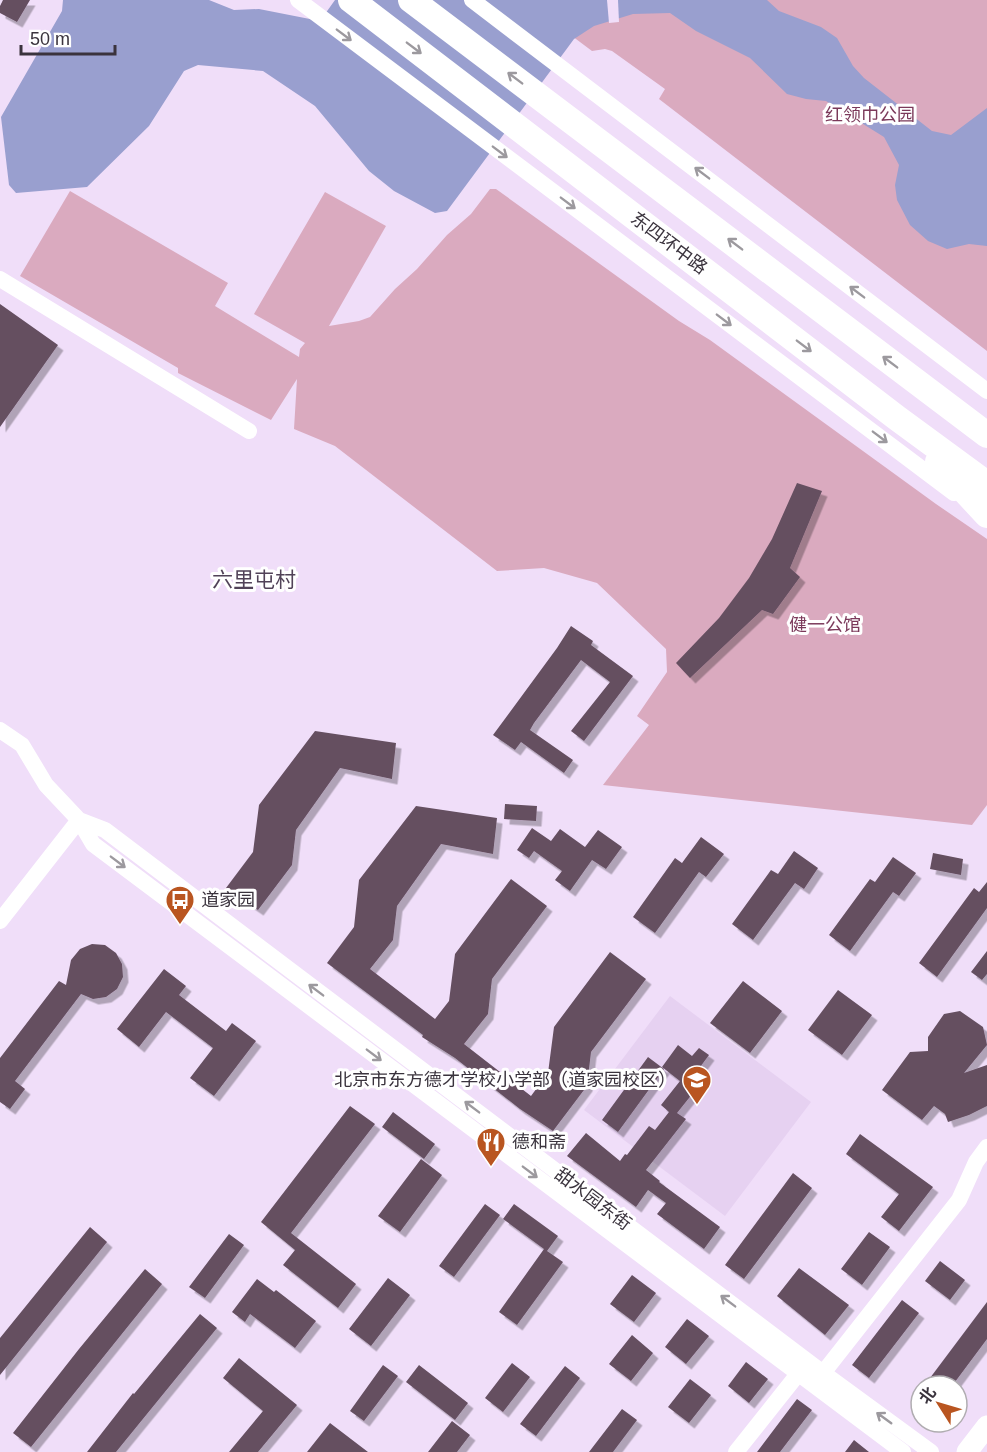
<svg xmlns="http://www.w3.org/2000/svg" width="987" height="1452" font-family="Arial,'Noto Sans SC',sans-serif">
	<style>
		.built { fill: #e6d1f1 }
		.green { fill: #daaabf }
		.water { fill: #999fcf }
		.pier { fill: #f0def9 }
		.building { fill: #654f61; filter: url(#shadow) }
		.lines { fill: none; stroke-linecap: round; stroke-linejoin: round }
		.minor { stroke: #fff; stroke-width: 16 }
		.major { stroke: #fff; stroke-width: 21 }
		.highway { stroke: #fff; stroke-width: 26 }
		.oneway { stroke: #9c999e }
		.labels { text-anchor: middle; dominant-baseline: central; stroke-width: 6; stroke-linejoin: round; paint-order: stroke }
		.park-label { font-size: 18px; fill: #7b395a; stroke: #fff }
		.street-label { font-size: 18px; fill: #3a333d; stroke: #fff }
		.poi-label { font-size: 18px; fill: #3a333d; stroke: #fff; text-anchor: start }
		.quarter-label { font-size: 21px; fill: #514258; stroke: #fff }
	</style>
	<defs>
		<filter id="shadow"><feDropShadow dx="5.5" dy="5.5" stdDeviation="0" flood-color="#0004"/></filter>
	</defs>
	<rect width="100%" height="100%" fill="#f0def9"/>
	<path class="built" d="M 670,996 L 811,1102 L 725,1216 L 584,1110 Z"/>
	<path class="green" d="M 524,0 L 987,0 L 987,351 L 659,99 L 665,89 L 612,51 L 605,49 L 592,51 Z
		M 490,189 L 496,189 L 679,321 L 710,340 L 936,504 L 987,539 L 987,805 L 972,825 L 603,785 L 649,725 L 637,716 L 667,672 L 666,649 L 597,583 L 544,568 L 497,571 L 335,446 L 294,429 L 297,379 L 271,420 L 178,373 L 178,368 L 20,276 L 70,191 L 228,283 L 215,306 L 299,357 L 300,349 L 305,343 L 254,314 L 325,192 L 386,226 L 329,326 L 359,321 L 370,317 L 395,289 L 417,269 L 447,235 L 471,214 Z"/>
	<path class="water" d="M 63,0 L 209,0 L 234,10 L 259,9 L 320,21 L 335,0 L 767,0 L 779,11 L 821,27 L 837,38 L 853,66 L 864,78 L 932,131 L 951,135 L 987,108 L 987,246 L 969,244 L 947,249 L 928,241 L 910,225 L 897,200 L 895,185 L 899,165 L 884,137 L 826,101 L 806,99 L 787,94 L 750,58 L 696,31 L 670,13 L 633,14 L 594,26 L 574,39 L 447,211 L 435,213 L 394,191 L 369,171 L 315,106 L 263,71 L 198,65 L 184,71 L 149,126 L 87,187 L 16,193 L 9,185 L 1,117 L 62,11 Z"/>
	<path class="pier" d="M 607,0 L 618,0 L 619,22 L 609,23 Z"/>
	<path class="building" d="M 3,0 L 30,0 L 17,22 L 0,13 L 0,6 Z
		M 0,304 L 58,345 L 0,427 Z
		M 797,483 L 822,491 L 790,568 L 800,577 L 773,614 L 762,610 L 690,678 L 676,663 L 719,618 L 749,578 L 772,539 Z
		M 571,626 L 593,641 L 591,645 L 633,676 L 584,741 L 571,731 L 610,682 L 581,660 L 534,723 L 530,730 L 573,760 L 564,773 L 521,742 L 515,750 L 493,735 L 557,648 Z
		M 315,731 L 396,743 L 392,779 L 340,768 L 296,830 L 292,865 L 258,910 L 226,888 L 253,852 L 259,805 Z
		M 505,804 L 537,806 L 536,821 L 504,819 Z
		M 416,806 L 497,818 L 493,854 L 441,844 L 397,906 L 393,940 L 370,969 L 435,1019 L 449,1001 L 455,954 L 511,879 L 547,906 L 492,979 L 488,1014 L 464,1044 L 531,1096 L 548,1073 L 554,1027 L 610,952 L 646,979 L 591,1052 L 587,1086 L 553,1131 L 520,1109 L 455,1058 L 422,1037 L 423,1035 L 327,963 L 354,927 L 359,880 Z
		M 532,828 L 551,841 L 560,829 L 585,847 L 598,830 L 622,847 L 606,869 L 592,860 L 570,891 L 555,880 L 562,871 L 534,851 L 529,858 L 517,850 Z
		M 701,837 L 724,854 L 706,877 L 699,872 L 655,933 L 633,917 L 675,858 L 682,863 Z
		M 794,851 L 818,868 L 804,889 L 795,883 L 753,940 L 732,924 L 771,870 L 778,874 Z
		M 933,853 L 963,859 L 961,875 L 930,869 Z
		M 893,857 L 916,873 L 899,896 L 893,892 L 850,951 L 829,935 L 870,879 L 875,882 Z
		M 987,882 L 987,908 L 937,977 L 919,963 L 974,888 L 979,892 Z
		M 92,944 L 105,945 L 116,953 L 122,964 L 123,977 L 117,989 L 106,997 L 93,999 L 81,994 L 15,1081 L 25,1089 L 10,1109 L 0,1102 L 0,1058 L 59,981 L 66,985 L 71,960 L 80,949 Z
		M 987,951 L 987,974 L 982,980 L 971,972 Z
		M 164,969 L 186,986 L 179,995 L 226,1031 L 232,1023 L 256,1041 L 214,1096 L 190,1078 L 213,1048 L 166,1012 L 139,1047 L 117,1029 Z
		M 743,981 L 782,1011 L 750,1053 L 710,1023 Z
		M 838,990 L 872,1015 L 842,1055 L 808,1030 Z
		M 960,1011 L 983,1027 L 987,1045 L 964,1073 L 987,1065 L 987,1106 L 969,1115 L 948,1122 L 945,1114 L 934,1106 L 922,1120 L 882,1090 L 910,1052 L 928,1051 L 928,1037 L 944,1014 Z
		M 678,1045 L 692,1056 L 699,1048 L 709,1055 L 689,1082 L 697,1088 L 677,1113 L 686,1119 L 646,1170 L 660,1181 L 659,1182 L 720,1227 L 704,1249 L 657,1214 L 666,1203 L 648,1190 L 636,1207 L 567,1156 L 586,1133 L 620,1161 L 625,1154 L 627,1155 L 649,1126 L 655,1130 L 669,1112 L 661,1105 L 680,1081 L 662,1067 Z
		M 648,1057 L 664,1069 L 618,1132 L 602,1120 Z
		M 350,1106 L 375,1124 L 291,1233 L 356,1284 L 338,1308 L 283,1265 L 295,1250 L 261,1222 Z
		M 393,1112 L 435,1144 L 424,1159 L 382,1127 Z
		M 860,1134 L 933,1187 L 899,1231 L 881,1217 L 899,1194 L 846,1154 Z
		M 421,1159 L 442,1175 L 400,1232 L 378,1216 Z
		M 793,1173 L 812,1188 L 744,1279 L 725,1265 Z
		M 485,1204 L 500,1215 L 454,1277 L 439,1266 Z
		M 514,1204 L 558,1236 L 547,1251 L 563,1262 L 517,1325 L 499,1312 L 544,1249 L 503,1219 Z
		M 90,1227 L 107,1242 L 0,1375 L 0,1338 Z
		M 869,1232 L 890,1247 L 862,1285 L 841,1269 Z
		M 229,1234 L 244,1245 L 205,1298 L 189,1287 Z
		M 940,1261 L 965,1280 L 950,1300 L 925,1281 Z
		M 799,1268 L 849,1305 L 825,1335 L 777,1296 Z
		M 145,1269 L 162,1284 L 31,1447 L 13,1433 L 79,1349 Z
		M 632,1275 L 656,1293 L 634,1322 L 610,1304 Z
		M 388,1278 L 410,1295 L 371,1346 L 349,1329 Z
		M 257,1279 L 274,1292 L 276,1290 L 316,1321 L 295,1348 L 250,1314 L 245,1322 L 232,1312 Z
		M 902,1300 L 919,1313 L 869,1378 L 852,1365 Z
		M 987,1302 L 987,1339 L 952,1386 L 924,1386 Z
		M 200,1314 L 217,1328 L 116,1452 L 87,1452 L 133,1393 L 134,1394 Z
		M 687,1319 L 709,1336 L 686,1364 L 665,1347 Z
		M 632,1335 L 653,1353 L 631,1381 L 609,1364 Z
		M 239,1358 L 297,1405 L 258,1452 L 229,1452 L 263,1411 L 223,1378 Z
		M 746,1362 L 768,1379 L 749,1403 L 728,1386 Z
		M 512,1363 L 530,1377 L 503,1412 L 485,1398 Z
		M 383,1365 L 398,1376 L 364,1421 L 350,1411 Z
		M 419,1365 L 468,1403 L 455,1420 L 406,1382 Z
		M 565,1366 L 580,1378 L 536,1436 L 520,1424 Z
		M 690,1379 L 711,1395 L 689,1423 L 668,1407 Z
		M 797,1399 L 812,1410 L 780,1452 L 757,1452 Z
		M 622,1409 L 637,1420 L 613,1452 L 589,1452 Z
		M 452,1421 L 470,1435 L 457,1452 L 428,1452 Z
		M 330,1423 L 368,1452 L 307,1452 Z
		M 854,1440 L 869,1452 L 845,1452 Z"/>
	<g class="lines">
		<path class="minor" d="M 298,0 L 954,493
			M 472,0 L 987,391
			M 0,279 L 249,431
			M 0,730 L 22,745 L 46,785 L 79,820 L 93,844 L 903,1452
			M 79,820 L 105,830 L 823,1373 L 931,1452
			M 0,921 L 79,820
			M 823,1373 L 959,1200 L 976,1162 L 987,1147
			M 736,1452 L 798,1374"/>
		<path class="major" d="M 967,1452 L 987,1426"/>
		<path class="highway" d="M 351,0 L 897,418 L 987,484
			M 411,0 L 987,435
			M 938,462 L 987,515"/>
	</g>
	<defs><path id="oneway-shaft" d="M-6 0H5M1.5-3L5.5 0L1.5 3" fill="none" stroke-width="1.6" stroke-linecap="round" stroke-linejoin="round" transform="scale(1.5)"/></defs>
	<g class="oneway">
		<use href="#oneway-shaft" transform="translate(344 35) rotate(37)"/>
		<use href="#oneway-shaft" transform="translate(414 48) rotate(37)"/>
		<use href="#oneway-shaft" transform="translate(515 78) rotate(-143)"/>
		<use href="#oneway-shaft" transform="translate(500 152) rotate(37)"/>
		<use href="#oneway-shaft" transform="translate(702 173) rotate(-143)"/>
		<use href="#oneway-shaft" transform="translate(568 203) rotate(37)"/>
		<use href="#oneway-shaft" transform="translate(735 244) rotate(-143)"/>
		<use href="#oneway-shaft" transform="translate(857 292) rotate(-143)"/>
		<use href="#oneway-shaft" transform="translate(724 320) rotate(37)"/>
		<use href="#oneway-shaft" transform="translate(804 346) rotate(37)"/>
		<use href="#oneway-shaft" transform="translate(890 362) rotate(-143)"/>
		<use href="#oneway-shaft" transform="translate(880 437) rotate(37)"/>
		<use href="#oneway-shaft" transform="translate(118 862) rotate(37)"/>
		<use href="#oneway-shaft" transform="translate(316 990) rotate(-143)"/>
		<use href="#oneway-shaft" transform="translate(374 1055) rotate(37)"/>
		<use href="#oneway-shaft" transform="translate(472 1107) rotate(-143)"/>
		<use href="#oneway-shaft" transform="translate(530 1172) rotate(37)"/>
		<use href="#oneway-shaft" transform="translate(728 1301) rotate(-143)"/>
		<use href="#oneway-shaft" transform="translate(884 1418) rotate(-144)"/>
	</g>
	<defs>
		<g id="bus-pin" transform="scale(1.5)"><path d="M0 17L-7.5 6A9.5 9.5 0 1 1 7.5 6Z" fill="#b95520" stroke="#fff"/><path d="M-5-6H5V4H4V6H2V4H-2V6H-4V4H-5ZM-3.5-4V0h7V-4ZM-3.5 1.2v1.5H-2V1.2ZM2 1.2v1.5H3.5V1.2Z" fill="#fff"/></g>
		<g id="school-pin" transform="scale(1.5)"><path d="M0 17L-7.5 6A9.5 9.5 0 1 1 7.5 6Z" fill="#b95520" stroke="#fff"/><path d="M0-5L7-2L0 1L-7-2ZM-4 1L0 2.5L4 1V4Q0 6-4 4Z" fill="#fff"/></g>
		<g id="restaurant-pin" transform="scale(1.5)"><path d="M0 17L-7.5 6A9.5 9.5 0 1 1 7.5 6Z" fill="#b95520" stroke="#fff"/><path d="M-5-6h1v4h1v-4h1v4h1v-4h1v5L-1.5 .5V6h-2V.5L-5-1ZM5-6V6H3V1.5H1.5Q1.5-4 5-6Z" fill="#fff"/></g>
	</defs>
	<g fill-rule="evenodd">
		<use href="#bus-pin" x="180" y="900"/>
		<use href="#school-pin" x="697" y="1080"/>
		<use href="#restaurant-pin" x="491" y="1142"/>
	</g>
	<g class="labels">
		<g class="park-label">
			<text x="870" y="115">红领巾公园</text>
			<text x="825" y="625">健一公馆</text>
		</g>
		<g class="street-label">
			<text transform="translate(669 243) rotate(37)">东四环中路</text>
			<text transform="translate(593 1199) rotate(37)">甜水园东街</text>
		</g>
		<g class="poi-label">
			<text x="201" y="900">道家园</text>
			<text x="676" y="1080" text-anchor="end">北京市东方德才学校小学部（道家园校区）</text>
			<text x="512" y="1142">德和斋</text>
		</g>
		<g class="quarter-label">
			<text x="254" y="579">六里屯村</text>
		</g>
	</g>
	<g transform="translate(939 1404) rotate(307)"><circle r="28" fill="#ffffff" stroke="#b0adb1" stroke-width="1.5"/>
	<path d="M0-4.5L10 22L0 15L-10 22Z" fill="#b95520"/>
	<text y="-9" font-size="16" font-weight="bold" text-anchor="middle" fill="#3a333d">北</text>
	</g>
	<path d="M21 45v9h94v-9" fill="none" stroke="#3a333d" stroke-width="3"/>
	<text x="30" y="45" font-size="18" fill="#3a333d" stroke="#ffffff" stroke-width="4.5" paint-order="stroke">50 m</text>
</svg>
